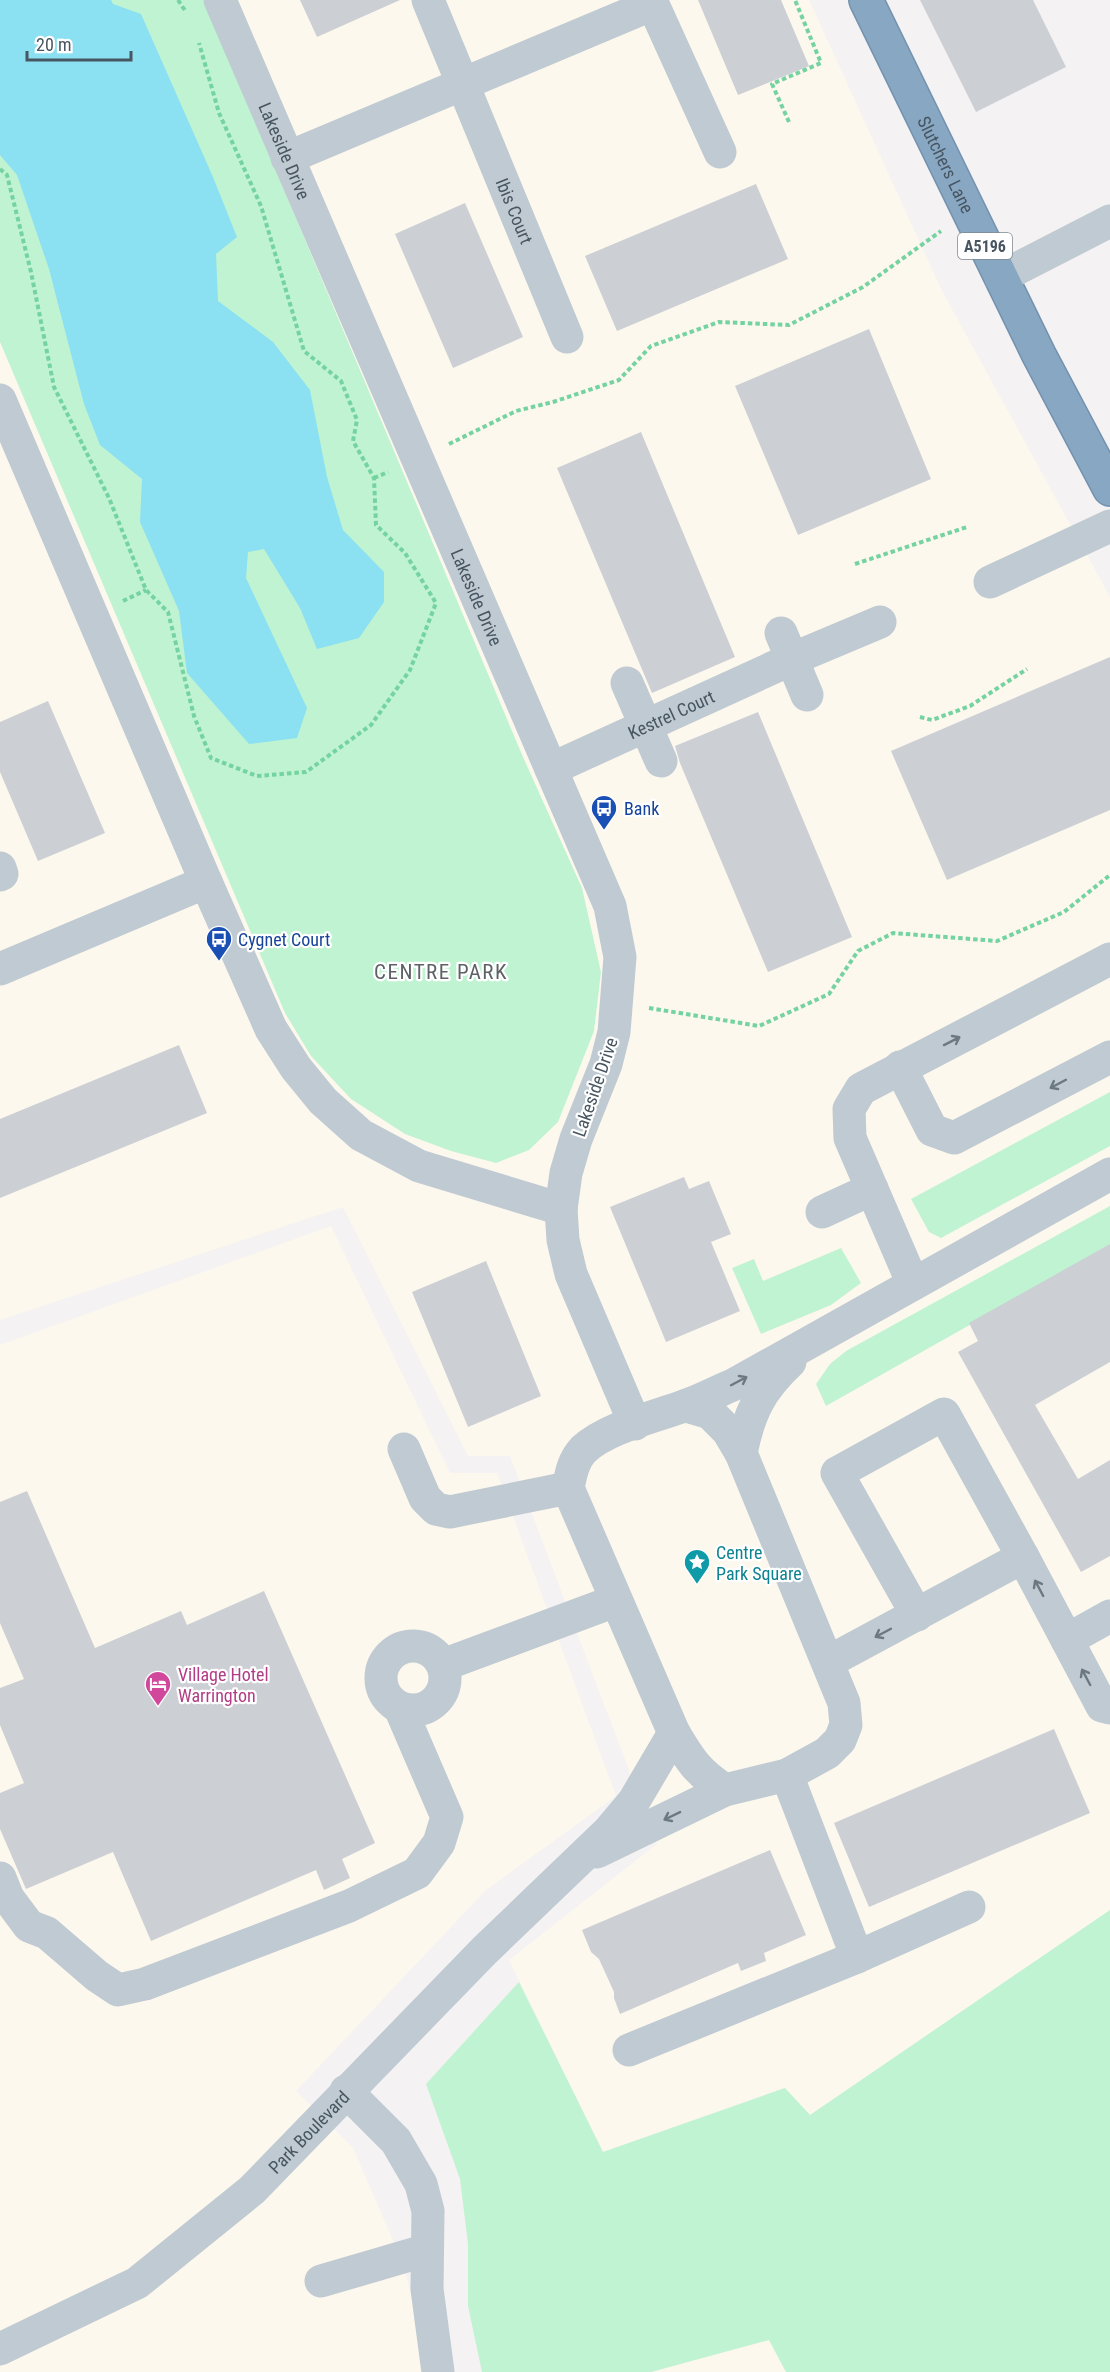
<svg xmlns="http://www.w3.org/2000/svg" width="1110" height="2372" font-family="'Roboto Condensed',sans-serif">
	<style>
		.commercial { fill: #fdf8ed }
		.green { fill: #c0f3d1 }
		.water { fill: #8be0f2 }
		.building { fill: #cccfd4 }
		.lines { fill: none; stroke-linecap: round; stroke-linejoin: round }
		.highway-casing { stroke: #7392af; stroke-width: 36 }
		.path { stroke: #75d3a1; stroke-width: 4; stroke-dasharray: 4.5 3; stroke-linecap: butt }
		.minor { stroke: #bfcad2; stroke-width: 33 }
		.highway { stroke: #88a7c3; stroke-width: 33 }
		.oneway { stroke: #6c7983 }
		.labels { text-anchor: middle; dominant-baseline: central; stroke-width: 4.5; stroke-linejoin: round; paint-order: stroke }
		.shield { fill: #fff; stroke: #7f8990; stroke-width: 1.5 }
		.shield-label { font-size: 16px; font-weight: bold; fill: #485661 }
		.street-label { font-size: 18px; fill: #485661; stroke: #fff }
		.transit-label { font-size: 18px; fill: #164399; stroke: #fff; text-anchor: start }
		.culture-label { font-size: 18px; fill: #0d838f; stroke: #fff; text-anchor: start }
		.hotel-label { font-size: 18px; fill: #b23c85; stroke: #fff; text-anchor: start }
		.quarter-label { font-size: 21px; letter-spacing: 1.5px; fill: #5e6267; stroke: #fff }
	</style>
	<rect width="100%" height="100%" fill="#f4f2f2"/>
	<path class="commercial" d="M 0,0 L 809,0 L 942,291 L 1110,597 L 1110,1910 L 810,2115 L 784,2088 L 603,2152 L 509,1960 L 657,1844 L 510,1456 L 468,1456 L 343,1207 L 0,1320 Z
		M 331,1226 L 450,1473 L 497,1473 L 616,1796 L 486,1890 L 296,2091 L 353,2148 L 402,2261 L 432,2372 L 0,2372 L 0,1345 Z
		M 769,2340 L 786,2372 L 651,2372 Z"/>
	<path class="green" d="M 0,0 L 204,0 L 523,757 L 582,888 L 601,972 L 594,1031 L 558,1122 L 529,1150 L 496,1163 L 451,1151 L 405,1134 L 351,1099 L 311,1056 L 285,1013 L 0,342 Z
		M 1110,1092 L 1110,1146 L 941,1238 L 929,1232 L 911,1199 Z
		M 1110,1206 L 1110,1246 L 826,1406 L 816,1384 L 830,1364 L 846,1351 Z
		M 841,1248 L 861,1283 L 831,1305 L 761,1334 L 732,1268 L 754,1259 L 763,1281 Z
		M 1110,1910 L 1110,2372 L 786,2372 L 769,2340 L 651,2372 L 482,2372 L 468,2306 L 468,2244 L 460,2179 L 426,2084 L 519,1982 L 603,2152 L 785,2088 L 810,2115 Z"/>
	<path class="water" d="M 0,0 L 111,0 L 113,4 L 141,14 L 213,177 L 237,237 L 216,254 L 218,301 L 273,342 L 310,390 L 327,477 L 343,530 L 384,572 L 384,602 L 359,638 L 317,649 L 300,608 L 264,549 L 248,552 L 246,578 L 307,708 L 297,738 L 249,744 L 187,673 L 179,611 L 140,522 L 142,479 L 100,445 L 84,404 L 49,269 L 17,175 L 0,155 Z"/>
	<path class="building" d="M 300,0 L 400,0 L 317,37 Z
		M 698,0 L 781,0 L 809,66 L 738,95 Z
		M 920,0 L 1033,0 L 1066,67 L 976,112 Z
		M 756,184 L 788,259 L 617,331 L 585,256 Z
		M 465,203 L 523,337 L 453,368 L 395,234 Z
		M 869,329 L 931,479 L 798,535 L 735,386 Z
		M 641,432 L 735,657 L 652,693 L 557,468 Z
		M 1110,657 L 1110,810 L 947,880 L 891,751 Z
		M 48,701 L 105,833 L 38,861 L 0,772 L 0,722 Z
		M 758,712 L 852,937 L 768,972 L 680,763 L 675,746 Z
		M 179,1045 L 207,1113 L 0,1198 L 0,1119 Z
		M 684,1177 L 689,1189 L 709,1181 L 731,1234 L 711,1242 L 740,1311 L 666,1342 L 610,1207 Z
		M 1110,1244 L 1110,1362 L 1035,1405 L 1078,1479 L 1110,1460 L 1110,1556 L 1081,1572 L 958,1352 L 978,1341 L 969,1323 Z
		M 486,1261 L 541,1396 L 468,1427 L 412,1292 Z
		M 27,1491 L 95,1648 L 181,1611 L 187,1625 L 264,1591 L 375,1843 L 342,1859 L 350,1878 L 324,1890 L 316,1870 L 151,1941 L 113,1852 L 26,1889 L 0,1829 L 0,1793 L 24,1783 L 0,1725 L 0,1688 L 24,1679 L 0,1623 L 0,1502 Z
		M 1054,1729 L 1090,1813 L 869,1907 L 834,1823 Z
		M 770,1850 L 806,1935 L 764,1953 L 766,1961 L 741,1971 L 738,1963 L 620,2014 L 614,1998 L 614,1992 L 599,1959 L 591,1952 L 582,1930 Z"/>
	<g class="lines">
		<g class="highway-casing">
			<g id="highway">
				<path id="s5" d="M 866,0 L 1039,355 L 1110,489"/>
			</g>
		</g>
		<path class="path" d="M 178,0 L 186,12
			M 789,122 L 772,84 L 821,63 L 795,0
			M 0,169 L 7,175 L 31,272 L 54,387 L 109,498 L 146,590 L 168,612 L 194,716 L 211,758 L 257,776 L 306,772 L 371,725 L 410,670 L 436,603 L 405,553 L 376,525 L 374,478 L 353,441 L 357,420 L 341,381 L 304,351 L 261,206 L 219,113 L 199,43
			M 449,444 L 516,411 L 553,402 L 619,380 L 651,346 L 719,322 L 789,325 L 863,287 L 941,231
			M 374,478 L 388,472
			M 855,564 L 967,527
			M 123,601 L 146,590
			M 920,717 L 932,720 L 970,706 L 1027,669
			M 649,1008 L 759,1026 L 829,994 L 858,951 L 893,933 L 997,941 L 1064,912 L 1110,875"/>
		<g class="minor">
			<path id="s1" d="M 220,0 L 610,906 L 620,957 L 614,1032 L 606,1064 L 576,1139 L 566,1173 L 561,1209"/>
			<path id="s2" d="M 428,0 L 567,337"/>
			<path d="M 651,0 L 720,152"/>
			<path d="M 287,158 L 653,4"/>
			<path d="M 1001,277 L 1110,221"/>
			<path d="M 0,400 L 206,882 L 271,1029 L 296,1068 L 323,1101 L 361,1135 L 419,1166 L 561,1209 L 563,1240 L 571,1274 L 635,1424"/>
			<path d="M 990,582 L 1110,526"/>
			<path d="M 781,633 L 807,695"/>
			<path d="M 627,683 L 661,761"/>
			<path id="s3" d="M 551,769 L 792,659 L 880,622"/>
			<path d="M 0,868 L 2,874 L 0,875"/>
			<path d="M 0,969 L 206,882"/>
			<path d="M 900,1067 L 932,1130 L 954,1138 L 1110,1057"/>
			<path d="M 822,1212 L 872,1189"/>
			<path d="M 913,1284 L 850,1138 L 849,1109 L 861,1089 L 1110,959"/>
			<path d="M 404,1449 L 425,1498 L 436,1509 L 450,1512 L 568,1488"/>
			<path d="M 741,1453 C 749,1413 760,1390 790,1362"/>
			<path d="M 917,1615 L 837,1473 L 944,1414 L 1023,1557"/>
			<path d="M 1067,1640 L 1110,1616"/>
			<circle cx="413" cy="1678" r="32"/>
			<path d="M 828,1662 L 1023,1557 L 1102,1706 L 1110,1708"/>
			<path d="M 443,1665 L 615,1601"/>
			<path d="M 787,1775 L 857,1957 L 969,1907"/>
			<path d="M 725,1790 C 698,1773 690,1760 674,1733 L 568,1488 C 571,1474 573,1461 583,1450 C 606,1428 654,1417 684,1406 C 702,1400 718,1391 735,1384 L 1110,1174"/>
			<path d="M 597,1852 L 725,1790 L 787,1775 L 827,1753 L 840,1740 L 846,1725 L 844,1703 L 741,1453 L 728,1431 L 710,1413 L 686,1406"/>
			<path d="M 0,1878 L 8,1898 L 29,1926 L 47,1933 L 97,1976 L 118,1990 L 145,1984 L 349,1906 L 417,1873 L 439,1843 L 447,1817 L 400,1708"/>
			<path d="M 629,2050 L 857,1957"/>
			<path d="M 346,2091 L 396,2141 L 421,2184 L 428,2211 L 427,2289 L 438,2372"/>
			<path d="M 321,2281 L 427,2250"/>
			<path id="s4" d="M 0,2349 L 137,2283 L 252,2190 L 484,1951 L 608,1832 L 634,1801 L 674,1733"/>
		</g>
		<use href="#highway" class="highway"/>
	</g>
	<defs><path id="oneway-shaft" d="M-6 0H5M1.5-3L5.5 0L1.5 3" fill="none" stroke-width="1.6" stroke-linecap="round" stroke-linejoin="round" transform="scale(1.5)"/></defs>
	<g class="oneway">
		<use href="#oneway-shaft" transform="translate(952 1041) rotate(-27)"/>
		<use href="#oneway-shaft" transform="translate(1058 1084) rotate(152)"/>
		<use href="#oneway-shaft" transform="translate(739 1381) rotate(-28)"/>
		<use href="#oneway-shaft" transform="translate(1039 1588) rotate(-118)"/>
		<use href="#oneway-shaft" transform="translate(883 1633) rotate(152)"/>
		<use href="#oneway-shaft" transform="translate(1086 1677) rotate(-118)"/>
		<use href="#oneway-shaft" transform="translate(672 1816) rotate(154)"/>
	</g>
	<defs>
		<g id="bus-pin" transform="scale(1.35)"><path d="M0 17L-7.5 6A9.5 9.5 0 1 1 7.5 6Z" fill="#1a4fb4" stroke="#fff"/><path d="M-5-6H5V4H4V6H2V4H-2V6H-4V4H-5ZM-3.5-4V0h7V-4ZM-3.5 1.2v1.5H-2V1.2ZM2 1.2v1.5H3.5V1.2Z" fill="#fff"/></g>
		<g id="sight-pin" transform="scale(1.35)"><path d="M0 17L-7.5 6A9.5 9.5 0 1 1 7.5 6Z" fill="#0f9aa8" stroke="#fff"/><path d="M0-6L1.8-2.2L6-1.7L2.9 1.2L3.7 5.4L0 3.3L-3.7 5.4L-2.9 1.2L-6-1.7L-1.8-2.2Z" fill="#fff"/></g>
		<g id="hotel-pin" transform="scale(1.35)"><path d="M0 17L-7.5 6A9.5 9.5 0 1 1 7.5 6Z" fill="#d1479c" stroke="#fff"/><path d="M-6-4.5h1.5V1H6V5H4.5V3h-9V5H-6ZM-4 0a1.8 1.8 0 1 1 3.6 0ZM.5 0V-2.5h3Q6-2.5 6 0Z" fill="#fff"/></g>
	</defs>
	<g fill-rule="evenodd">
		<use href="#bus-pin" x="604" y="808"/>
		<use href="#bus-pin" x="219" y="939"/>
		<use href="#sight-pin" x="697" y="1562"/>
		<use href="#hotel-pin" x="158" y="1684"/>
	</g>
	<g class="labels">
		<rect class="shield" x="958" y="233" width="54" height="26" rx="4.5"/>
		<g class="shield-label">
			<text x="985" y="246">A5196</text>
		</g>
		<g class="street-label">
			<text stroke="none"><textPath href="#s1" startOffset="164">Lakeside Drive</textPath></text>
			<text stroke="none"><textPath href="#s5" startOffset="183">Slutchers Lane</textPath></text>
			<text stroke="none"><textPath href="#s2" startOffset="228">Ibis Court</textPath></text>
			<text stroke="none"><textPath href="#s1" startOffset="650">Lakeside Drive</textPath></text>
			<text stroke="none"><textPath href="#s3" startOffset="132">Kestrel Court</textPath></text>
			<text transform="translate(595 1087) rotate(-71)">Lakeside Drive</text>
			<text stroke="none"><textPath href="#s4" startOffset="381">Park Boulevard</textPath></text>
		</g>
		<g class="transit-label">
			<text x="624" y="808">Bank</text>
			<text x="238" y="939">Cygnet Court</text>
		</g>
		<g class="culture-label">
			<text x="716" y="1552">Centre<tspan x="716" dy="21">Park Square</tspan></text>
		</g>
		<g class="hotel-label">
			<text x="178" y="1674">Village Hotel<tspan x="178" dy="21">Warrington</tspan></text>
		</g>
		<g class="quarter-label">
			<text x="441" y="972">CENTRE PARK</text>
		</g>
	</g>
	<path d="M27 51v9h104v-9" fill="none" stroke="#485661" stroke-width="3"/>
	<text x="36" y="51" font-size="18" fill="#485661" stroke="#ffffff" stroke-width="4.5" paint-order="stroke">20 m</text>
</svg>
